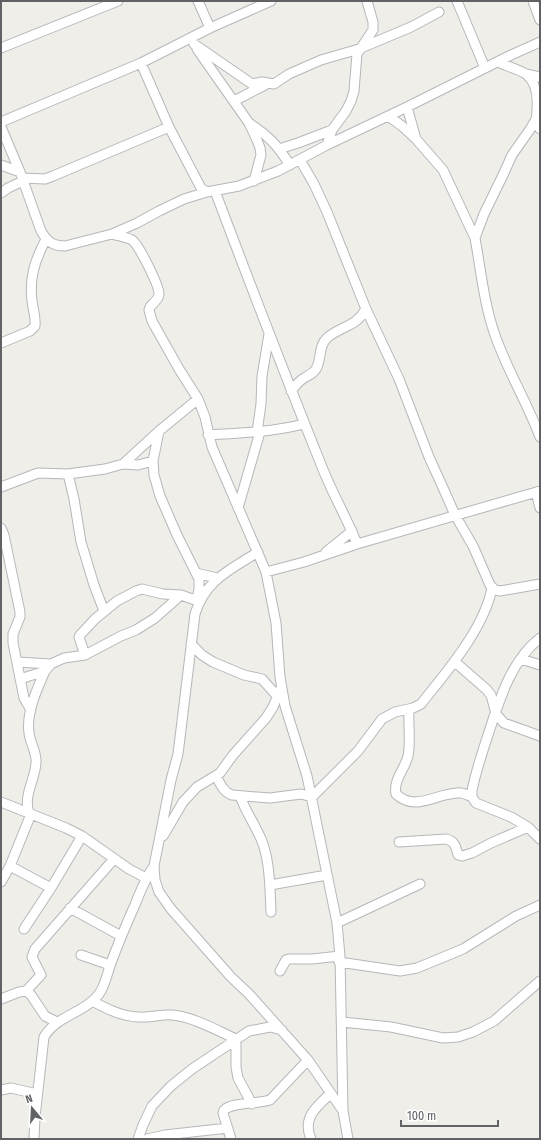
<svg xmlns="http://www.w3.org/2000/svg" width="541" height="1140" font-family="'Fira Sans Condensed',sans-serif">
	<style>
		.lines { fill: none; stroke-linecap: round; stroke-linejoin: round }
		.minor-casing { stroke: #b5b7bb; stroke-width: 11 }
		.minor { stroke: #fff; stroke-width: 9 }
	</style>
	<rect width="100%" height="100%" fill="#efeee8"/>
	<g class="lines">
		<g class="minor-casing">
			<path id="minor" d="M 198,1 L 210,28
				M 457,1 L 485,68
				M 533,1 L 540,20
				M 194,44 L 252,84 L 262,82 L 274,84 L 289,74 L 321,60 L 359,49
				M 1,48 L 118,1
				M 361,48 L 411,27 L 439,12
				M 197,49 L 249,123 L 257,140 L 260,148 L 261,155 L 254,181
				M 498,62 C 504,65 522,71 526,74 C 536,82 538,97 537,109 C 537,116 535,123 540,129
				M 141,63 L 169,127 L 201,188 L 207,192
				M 526,74 L 540,77
				M 234,101 L 265,85
				M 407,107 L 416,139
				M 388,116 L 402,126 L 416,139 L 443,170 L 475,238 C 481,271 484,304 495,335 C 507,370 527,402 540,437
				M 1,122 L 141,63 L 210,28 L 271,1
				M 249,123 C 269,136 277,145 290,165
				M 1,127 L 20,172 L 41,231 C 47,241 52,246 65,246 L 112,234 L 137,223 L 159,211 L 184,199 L 207,192 L 239,186 L 278,171 L 327,145 L 407,107 L 511,55 L 540,42
				M 327,145 L 332,130 L 346,111 L 351,101 L 354,91 L 357,54 L 373,30 L 373,22 L 367,1
				M 279,149 L 298,143 L 332,130
				M 300,160 L 314,184 L 327,212 L 366,309 L 399,379 L 429,457 L 444,490 L 455,515 L 473,546 L 490,585 L 495,590 L 500,591 L 540,584
				M 1,165 L 20,172
				M 22,178 L 45,179 L 53,176 L 169,127
				M 215,191 C 250,284 285,375 322,467 C 332,493 347,518 357,544
				M 1,193 L 8,188 L 23,181
				M 112,234 C 118,236 126,237 132,240 C 139,245 160,287 159,295 C 158,300 153,303 150,307 L 149,310 L 152,321 L 179,369 L 198,399 L 205,417 L 212,447 L 266,572 L 276,623 L 280,677 L 285,706 L 307,776 L 337,923 L 340,956 L 343,1111 L 348,1139
				M 475,238 L 484,214 L 503,175 L 512,155 L 531,128 L 536,119
				M 1,343 L 30,331 L 35,326 C 36,317 33,310 32,301 C 29,278 35,260 46,239
				M 291,391 C 295,386 299,381 304,378 C 309,375 313,374 316,369 C 322,359 318,346 327,338 C 341,326 356,327 366,309
				M 159,431 L 153,461 L 154,475 L 160,496 L 177,535 L 199,579 L 199,589 L 197,599
				M 257,432 L 261,404 L 262,376 L 269,334
				M 208,435 C 241,433 272,432 304,424
				M 123,464 L 138,465 L 153,461
				M 68,474 L 74,499 L 81,542 L 94,585 L 104,611
				M 1,487 L 38,473 L 68,474 L 105,469 L 123,464 L 159,431 L 198,399
				M 536,492 L 540,508
				M 238,508 L 260,432
				M 1,528 L 4,535 L 20,612 L 20,617 L 13,634 L 13,643 L 24,698 L 31,710
				M 258,552 C 230,570 205,580 195,614 L 178,754 L 171,780 L 154,866 L 155,880 L 159,892 L 171,909 L 231,977 L 249,994 L 308,1060 L 343,1111
				M 326,552 L 352,531
				M 266,572 L 304,562 L 357,544 L 540,491
				M 196,573 L 217,578
				M 540,638 C 509,662 498,705 486,741 C 481,757 475,774 472,791 L 472,797 L 476,803 L 511,817 L 528,827 L 540,839
				M 191,644 L 202,655 L 213,662 L 244,675 L 262,679 L 278,697
				M 85,655 L 79,637 L 81,634 L 95,619 L 117,601 L 136,591 L 142,589 L 163,594 L 181,595 L 198,601
				M 521,659 L 540,665
				M 17,662 L 51,664
				M 455,662 L 486,689 L 491,695 L 496,714 L 504,723 L 540,736
				M 20,679 L 45,671 L 51,664 L 64,658 L 85,655 L 121,636 L 136,630 L 155,618 L 181,595
				M 409,709 C 408,725 411,741 408,756 C 405,769 393,780 396,794 C 415,812 435,794 457,793 C 462,792 467,795 472,797
				M 216,776 C 220,783 223,792 232,795 L 270,798 L 301,794 L 312,797 L 358,751 L 382,719 L 395,712 L 413,708 L 421,704 C 447,671 484,629 492,588
				M 240,796 C 246,813 257,827 263,844 C 270,864 270,891 271,912
				M 1,802 L 66,828 L 82,836 L 129,869 L 146,878
				M 29,813 C 23,795 35,780 36,763 C 37,752 30,743 29,733 C 26,713 37,689 45,671
				M 163,836 L 183,802 L 197,787 L 220,773 L 233,755 L 266,718 L 273,707 L 281,688
				M 399,842 L 446,839 C 455,841 456,847 458,855 L 462,856 L 472,853 L 491,843 L 528,827
				M 10,866 L 51,888
				M 1,882 L 10,866 L 31,814
				M 270,885 L 327,875
				M 70,908 L 121,936
				M 337,923 L 420,884
				M 24,929 L 51,888 L 82,836
				M 81,955 L 110,965
				M 339,962 L 400,971 L 417,968 L 463,949 L 516,916 L 540,905
				M 280,971 L 286,960 L 289,959 L 312,959 L 340,956
				M 26,991 L 41,975 L 32,957 L 35,949 L 114,859
				M 1,999 L 19,992 L 26,991 L 31,995 L 45,1016 L 57,1022
				M 92,1001 C 107,1009 121,1016 138,1017 C 150,1018 161,1014 172,1015 C 194,1017 216,1030 236,1039 L 236,1067 L 238,1078 L 252,1104
				M 342,1022 L 391,1027 L 443,1038 L 458,1037 L 473,1032 L 494,1021 L 540,981
				M 1,1090 L 11,1088 L 37,1094
				M 34,1139 L 35,1117 L 44,1037 C 57,1015 85,1013 99,994 C 105,986 107,974 111,963 C 118,944 126,925 134,907 C 140,893 145,878 154,866
				M 138,1139 L 143,1125 L 152,1106 L 171,1086 L 192,1069 L 249,1031 L 270,1027 L 282,1030
				M 147,1139 L 165,1135 L 228,1128
				M 231,1139 L 223,1113 L 224,1110 C 233,1102 258,1104 270,1100 L 308,1060
				M 311,1139 C 302,1118 316,1107 330,1094"/>
		</g>
		<use href="#minor" class="minor"/>
	</g>
	<rect width="541" height="1140" fill="none" stroke="#606266" stroke-width="4"/>
	<g transform="translate(32 1108) rotate(342)" stroke="#ffffff" stroke-width="3" paint-order="stroke">
	<path d="M0-3L7 15L0 10L-7 15Z" fill="#606266"/>
	<text y="-6" font-size="11" font-weight="bold" text-anchor="middle" fill="#606266">N</text>
	</g>
	<path d="M401 1120v6h97v-6" fill="none" stroke="#606266" stroke-width="2"/>
	<text x="407" y="1120" font-size="12" fill="#606266" stroke="#ffffff" stroke-width="3" paint-order="stroke">100 m</text>
</svg>
